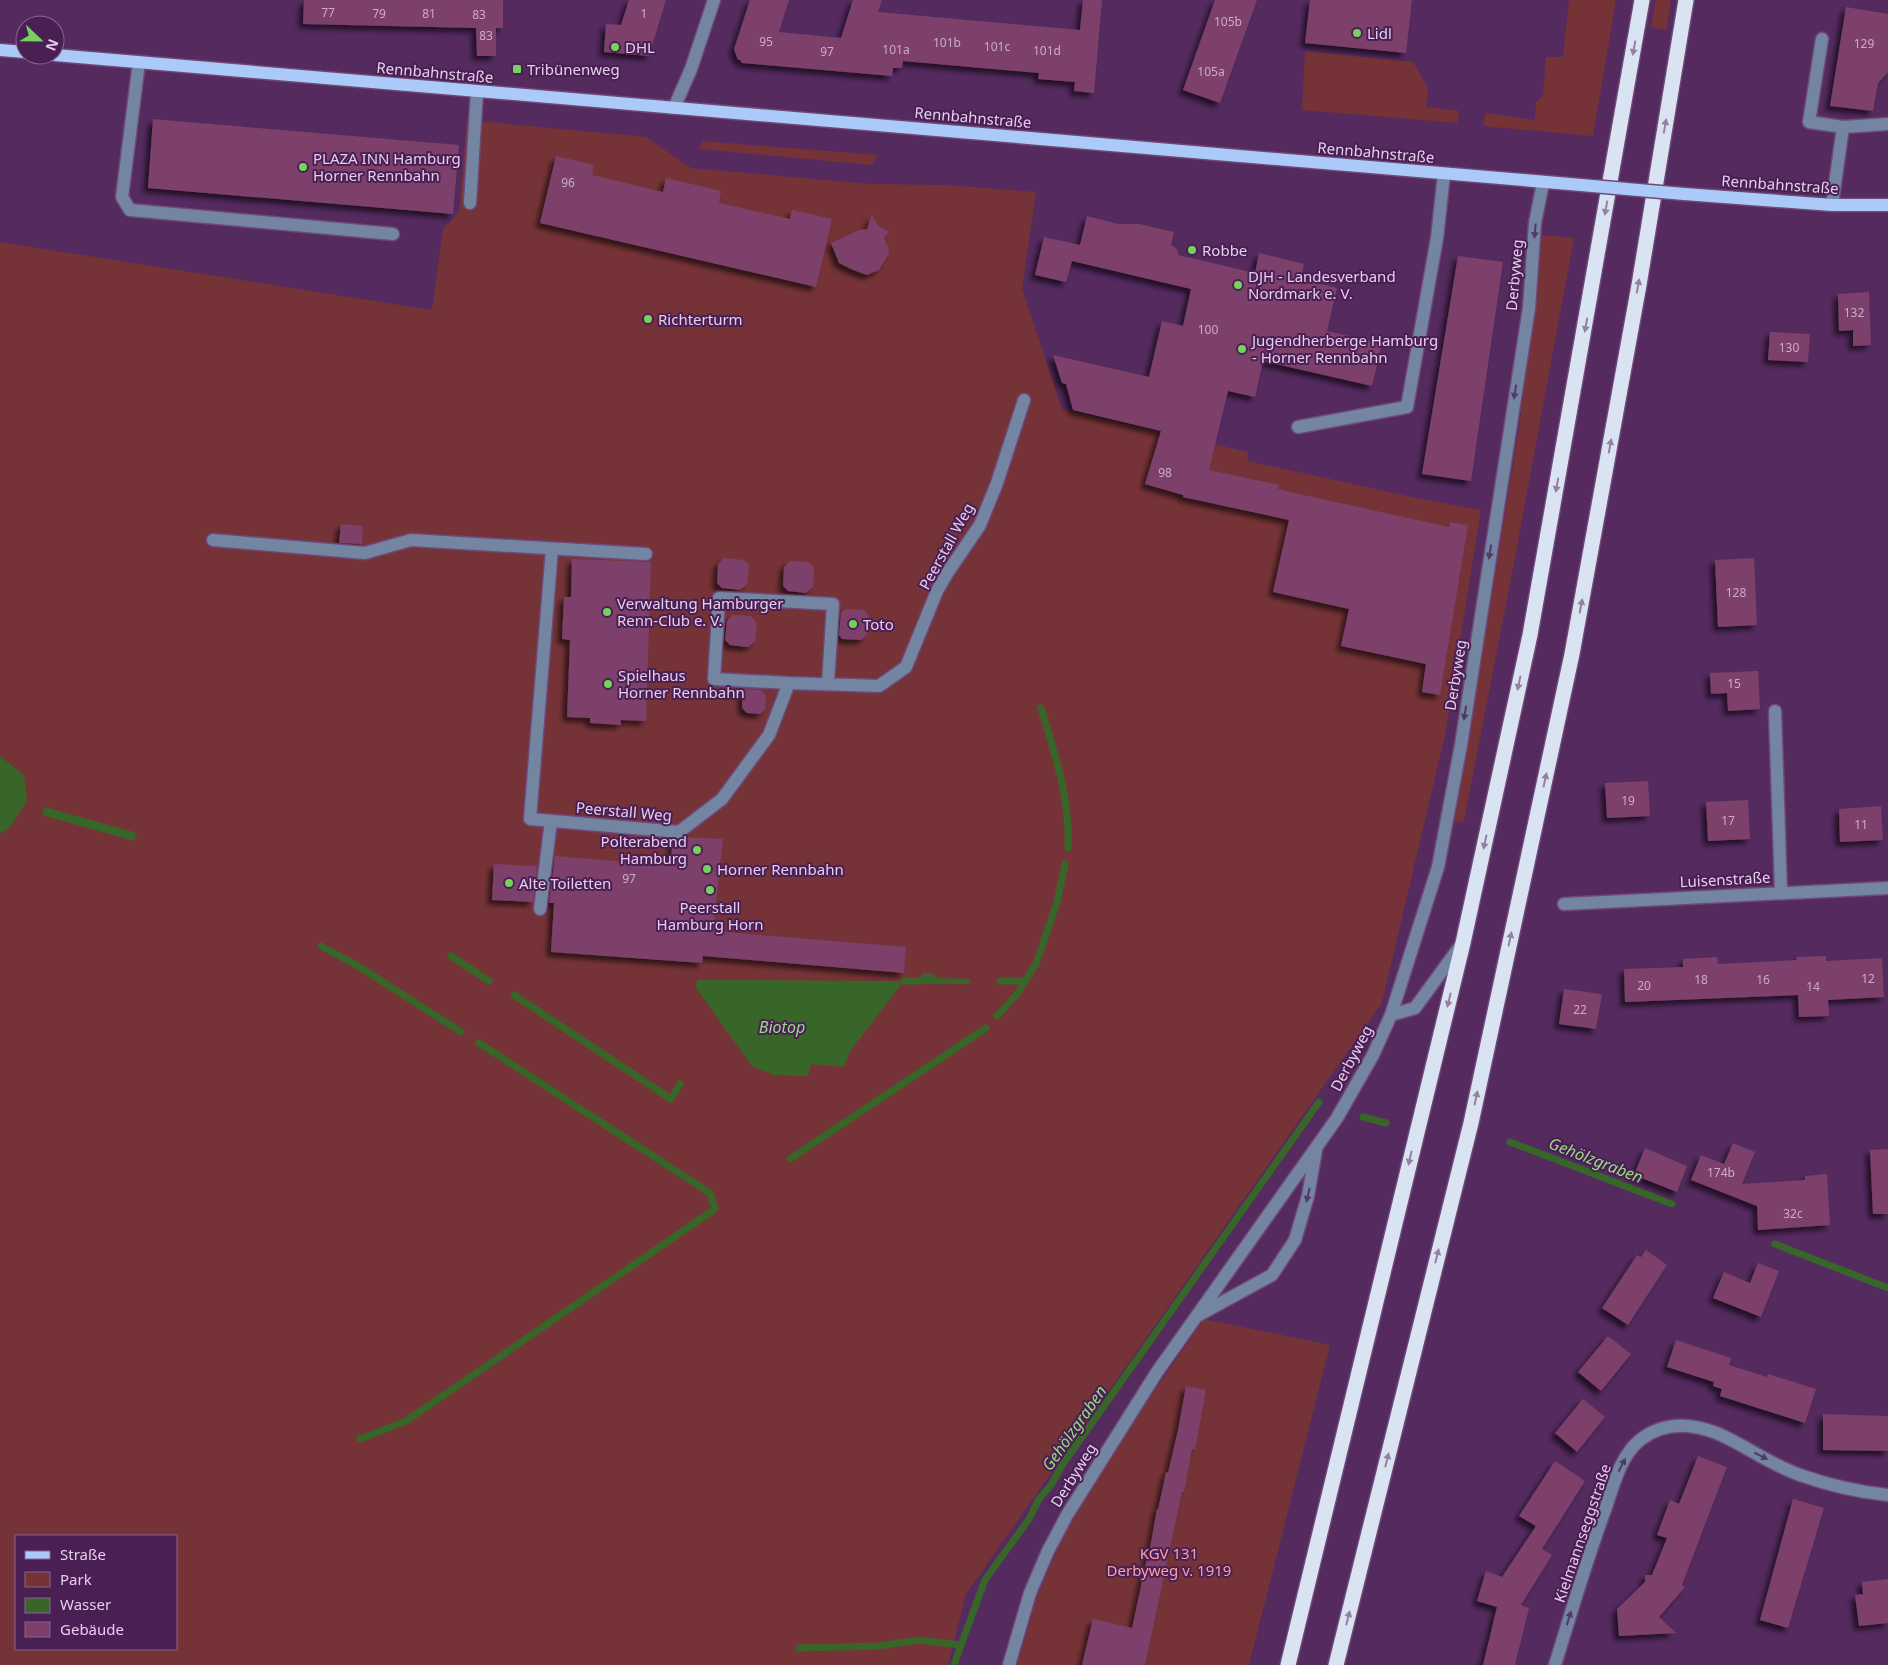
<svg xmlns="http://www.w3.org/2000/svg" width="1888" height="1665" font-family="'Noto Sans',sans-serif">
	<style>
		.green { fill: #763337; fill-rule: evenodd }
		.water { fill: #376628 }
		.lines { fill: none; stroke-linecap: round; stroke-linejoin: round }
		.stream { stroke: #376628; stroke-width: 7 }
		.building { fill: #7c406b; filter: url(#shadow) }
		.minor-casing { stroke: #6e4879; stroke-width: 15 }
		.major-casing { stroke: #6e4879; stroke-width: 15 }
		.highway-casing { stroke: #6e4879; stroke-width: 18 }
		.minor { stroke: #7385a1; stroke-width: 12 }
		.major { stroke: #accaf7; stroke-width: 12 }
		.highway { stroke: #dae3f1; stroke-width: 15 }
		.major-bridge-casing { stroke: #6e4879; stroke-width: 15; stroke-linecap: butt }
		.major-bridge { stroke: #accaf7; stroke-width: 12 }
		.oneway { fill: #9281a2 }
		.oneway2 { fill: #543867 }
		.poi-dot { fill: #76d25a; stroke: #491f54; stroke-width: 2 }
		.labels { text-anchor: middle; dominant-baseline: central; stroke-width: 4; stroke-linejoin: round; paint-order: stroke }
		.number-label { font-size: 12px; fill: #cac }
		.poi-label { font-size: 15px; fill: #e7ceed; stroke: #491f54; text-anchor: start }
		.street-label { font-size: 15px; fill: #e7ceed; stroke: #491f54 }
		.park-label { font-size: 15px; fill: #fca1a2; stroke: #491f54 }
		.water-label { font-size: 16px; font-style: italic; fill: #98dc84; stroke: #491f54 }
	</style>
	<defs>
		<filter id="shadow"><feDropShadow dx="-4.5" dy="4.5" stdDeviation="2.5" flood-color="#0009"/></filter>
	</defs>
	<rect width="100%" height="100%" fill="#542a5f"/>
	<path class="green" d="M 1569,0 L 1616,0 L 1593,136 L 1483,126 L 1485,113 L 1535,120 L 1536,102 L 1543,96 L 1546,57 L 1563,57 Z
		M 1656,0 L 1671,0 L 1666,30 L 1651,27 Z
		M 1305,51 L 1413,62 L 1428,88 L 1426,107 L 1459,111 L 1457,123 L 1302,110 Z
		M 467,120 L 646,137 L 691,168 L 870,184 L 946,185 L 1036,192 L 1022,289 L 1062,409 L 1248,452 L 1248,461 L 1416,498 L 1481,510 L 1445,735 L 1382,1003 L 966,1594 L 948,1665 L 0,1665 L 0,242 L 432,310 L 443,229 L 459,212 ZM 16,1536 L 176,1536 L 176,1649 L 16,1649 Z
		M 702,141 L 878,155 L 871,165 L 699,149 Z
		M 1542,235 L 1574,238 L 1514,563 L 1464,821 L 1454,823 L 1519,429 Z
		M 1204,1319 L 1330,1345 L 1249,1665 L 1017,1665 L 1037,1597 L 1063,1536 L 1131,1425 Z"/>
	<path class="water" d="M 0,756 L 24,775 L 27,801 L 10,827 L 0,834 Z
		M 45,807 L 137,833 L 134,841 L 42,815 Z
		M 923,973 L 932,973 L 936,978 L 971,979 L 969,984 L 922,984 L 919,981 Z
		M 697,980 L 904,981 L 850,1051 L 844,1067 L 811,1064 L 808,1076 L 774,1075 L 752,1066 L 696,988 Z"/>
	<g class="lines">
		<path class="stream" d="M 1041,708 C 1055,754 1070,799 1068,848
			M 321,946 L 358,966 L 461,1032
			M 451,956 L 489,981
			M 904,981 L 919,981
			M 1000,981 L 1025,981
			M 514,995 L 671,1099 L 680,1084
			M 997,1016 L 1017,994 L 1036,964 L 1057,902 L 1065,864
			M 1363,1117 L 1386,1123
			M 1510,1142 L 1672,1204
			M 790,1159 L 986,1028
			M 1775,1244 L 1888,1288
			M 360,1439 L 406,1421 L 715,1209 L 710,1193 L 479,1043
			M 799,1648 L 878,1646 L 920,1640 L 961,1645 L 985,1580 L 1029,1519 L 1039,1499 L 1051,1485 L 1063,1464 L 1319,1102
			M 954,1665 L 961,1645"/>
	</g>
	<path class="building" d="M 304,0 L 503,0 L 503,28 L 496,28 L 496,56 L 477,56 L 476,28 L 303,24 Z
		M 629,0 L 666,0 L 649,56 L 604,52 L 606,24 L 621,25 Z
		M 750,0 L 789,0 L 779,32 L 841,38 L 853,0 L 882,0 L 878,12 L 1080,30 L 1083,0 L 1102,0 L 1094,93 L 1074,91 L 1075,82 L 1038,79 L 1039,73 L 903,61 L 902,68 L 893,68 L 892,76 L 742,63 L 740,60 L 738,60 L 734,49 Z
		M 1215,0 L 1257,0 L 1220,103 L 1183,90 Z
		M 1310,0 L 1412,0 L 1406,53 L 1305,43 Z
		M 1846,7 L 1888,14 L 1888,72 L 1878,83 L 1873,111 L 1830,106 Z
		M 153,119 L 459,145 L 453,214 L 148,188 Z
		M 556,156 L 594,165 L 592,175 L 663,192 L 666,178 L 721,191 L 719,203 L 790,219 L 792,210 L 832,219 L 816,287 L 540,223 Z
		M 872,214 L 878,226 L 889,232 L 884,238 L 888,247 L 889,253 L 879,270 L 867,275 L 853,270 L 839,263 L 831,243 L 859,230 L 867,229 Z
		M 1087,216 L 1118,224 L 1140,224 L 1174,232 L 1171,245 L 1177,249 L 1178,255 L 1255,273 L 1259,253 L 1304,264 L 1301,279 L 1337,288 L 1327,331 L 1382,344 L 1372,386 L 1263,361 L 1255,397 L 1228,391 L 1209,470 L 1279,485 L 1278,489 L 1290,492 L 1449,527 L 1450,522 L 1468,525 L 1440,695 L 1422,692 L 1426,664 L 1341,646 L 1349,609 L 1273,592 L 1289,520 L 1183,497 L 1183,495 L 1145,484 L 1161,431 L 1073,410 L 1066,384 L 1062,383 L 1053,355 L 1149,377 L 1162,321 L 1183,326 L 1191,289 L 1072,261 L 1066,282 L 1035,275 L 1044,237 L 1080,245 Z
		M 1458,256 L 1503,262 L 1471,481 L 1422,474 Z
		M 1869,292 L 1871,345 L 1853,346 L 1853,330 L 1839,331 L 1838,294 Z
		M 1770,332 L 1810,334 L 1808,362 L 1768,360 Z
		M 341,524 L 363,526 L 362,543 L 360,544 L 339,543 Z
		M 724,558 L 743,560 L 749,565 L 747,584 L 740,590 L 722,588 L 717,583 L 718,564 Z
		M 1754,558 L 1757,625 L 1718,627 L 1715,560 Z
		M 572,559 L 651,562 L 646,721 L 621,720 L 621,725 L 590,723 L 590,718 L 567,717 L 570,640 L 562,639 L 564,597 L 571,597 Z
		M 790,561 L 809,562 L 814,568 L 813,587 L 806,593 L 788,591 L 783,586 L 784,567 Z
		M 845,609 L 864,610 L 869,616 L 867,635 L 861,640 L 842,639 L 839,635 L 841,613 Z
		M 732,615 L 751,616 L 757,623 L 755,641 L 748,647 L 730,645 L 725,640 L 727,621 Z
		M 1758,671 L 1760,709 L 1728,711 L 1727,693 L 1711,694 L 1710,673 Z
		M 743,689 L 761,690 L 766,696 L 765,709 L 760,714 L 747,713 L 742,708 Z
		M 1648,781 L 1650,816 L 1607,818 L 1605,783 Z
		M 1748,800 L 1750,839 L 1708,841 L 1706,802 Z
		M 1881,806 L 1883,840 L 1840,842 L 1839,809 Z
		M 685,837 L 723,839 L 713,931 L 906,947 L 904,973 L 703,956 L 702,963 L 551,952 L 554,903 L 549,903 L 555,856 L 670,866 L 673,840 L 679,840 Z
		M 494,864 L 537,866 L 533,902 L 492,900 Z
		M 1826,956 L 1826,961 L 1882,958 L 1884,997 L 1828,1000 L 1829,1016 L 1799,1017 L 1798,995 L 1625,1002 L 1624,969 L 1683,967 L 1683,959 L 1717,957 L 1718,964 L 1797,960 L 1796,957 Z
		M 1564,989 L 1602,994 L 1596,1029 L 1559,1024 Z
		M 1733,1143 L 1755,1152 L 1742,1184 L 1805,1180 L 1805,1176 L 1827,1174 L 1830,1225 L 1758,1230 L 1757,1206 L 1691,1180 L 1701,1155 L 1724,1164 Z
		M 1645,1148 L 1687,1166 L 1677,1192 L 1634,1175 Z
		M 1888,1149 L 1888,1214 L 1873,1214 L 1870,1150 Z
		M 1646,1250 L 1667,1265 L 1628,1325 L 1602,1308 L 1637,1255 L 1641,1257 Z
		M 1758,1263 L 1779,1271 L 1761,1317 L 1713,1298 L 1724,1272 L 1750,1283 Z
		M 1608,1336 L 1631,1354 L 1601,1391 L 1578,1372 Z
		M 1676,1340 L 1731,1358 L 1729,1365 L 1767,1377 L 1768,1374 L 1816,1389 L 1805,1423 L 1720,1396 L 1722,1389 L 1713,1386 L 1714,1382 L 1667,1367 Z
		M 1186,1386 L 1206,1390 L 1195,1450 L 1192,1449 L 1184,1492 L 1182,1492 L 1145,1665 L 1082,1665 L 1093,1619 L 1132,1628 L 1147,1558 L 1148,1559 L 1157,1509 L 1158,1510 L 1166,1472 L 1168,1473 L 1178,1430 Z
		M 1583,1399 L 1605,1417 L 1577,1452 L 1555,1433 Z
		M 1823,1414 L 1888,1416 L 1888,1451 L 1823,1450 Z
		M 1698,1456 L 1727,1467 L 1682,1585 L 1685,1587 L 1659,1617 L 1676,1633 L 1619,1636 L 1617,1609 L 1645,1582 L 1645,1575 L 1652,1575 L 1667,1538 L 1657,1535 L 1670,1500 L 1679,1504 Z
		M 1555,1461 L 1585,1481 L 1542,1549 L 1552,1555 L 1521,1605 L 1529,1608 L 1515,1665 L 1483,1665 L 1497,1607 L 1477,1601 L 1486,1571 L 1502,1577 L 1536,1526 L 1519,1516 Z
		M 1793,1499 L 1824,1508 L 1788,1628 L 1760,1620 Z
		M 1888,1579 L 1888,1623 L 1859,1626 L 1855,1595 L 1863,1594 L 1862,1582 Z"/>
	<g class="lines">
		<g class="minor-casing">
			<path id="minor" d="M 1822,39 L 1809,122 L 1843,127
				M 139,62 L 122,197 L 130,210 L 393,234
				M 674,108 L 691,69 L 714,0
				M 470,203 L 477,91
				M 1832,205 L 1843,127 L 1888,124
				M 1298,427 L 1407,407 L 1437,238 L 1444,174
				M 213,540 L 365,553 L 411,540 L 646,554
				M 552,549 L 530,819 L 679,832 L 722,799 L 769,735 L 789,683 L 879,686 L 906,667 L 937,591 L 948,572 L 980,525 L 997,483 L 1024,400
				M 789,683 L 714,679 L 719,598 L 833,604 L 828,683
				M 1775,711 L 1781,892
				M 1564,904 L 1888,888
				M 540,909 L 551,821
				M 1391,1015 L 1415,1008 L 1461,945
				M 1197,1316 L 1272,1275 L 1295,1240 L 1308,1196 L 1316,1150
				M 1009,1665 L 1030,1593 L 1048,1551 L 1067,1515 L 1157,1372 L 1337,1118 L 1373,1055 L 1391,1015 L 1438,867 L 1461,745 L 1529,308 L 1535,223 L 1543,183
				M 1555,1665 C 1571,1613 1586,1561 1605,1510 C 1613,1487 1620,1456 1640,1440 C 1664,1421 1692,1423 1719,1434 C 1746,1446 1771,1465 1800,1475 C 1828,1485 1858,1492 1888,1495"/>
		</g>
		<g class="major-casing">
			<path id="major" d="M 0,50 L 25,52
				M 55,55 L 1581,185
				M 1684,194 L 1832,205 L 1888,205"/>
		</g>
		<g class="highway-casing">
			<path id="highway" d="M 1288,1665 L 1463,943 L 1530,635 L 1642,0
				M 1336,1665 L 1471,1123 L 1572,654 L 1639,285 L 1686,0"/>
		</g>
		<use href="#minor" class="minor"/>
		<use href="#major" class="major"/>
		<use href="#highway" class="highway"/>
		<g class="major-bridge-casing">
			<path id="major-bridge" d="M 1581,185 L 1684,194"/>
		</g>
		<use href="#major-bridge" class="major-bridge"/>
	</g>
	<defs><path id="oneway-solid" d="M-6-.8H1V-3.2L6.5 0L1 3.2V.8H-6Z" transform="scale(1.25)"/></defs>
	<g class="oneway">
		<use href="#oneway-solid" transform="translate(1634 48) rotate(100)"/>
		<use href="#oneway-solid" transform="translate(1665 126) rotate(-80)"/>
		<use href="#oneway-solid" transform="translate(1606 208) rotate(100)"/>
		<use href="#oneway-solid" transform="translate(1638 286) rotate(-80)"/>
		<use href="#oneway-solid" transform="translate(1586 325) rotate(100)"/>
		<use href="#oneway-solid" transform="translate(1610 446) rotate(-80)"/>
		<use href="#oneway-solid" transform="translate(1557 485) rotate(100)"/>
		<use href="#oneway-solid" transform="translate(1581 606) rotate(-79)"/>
		<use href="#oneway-solid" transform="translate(1519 683) rotate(102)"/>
		<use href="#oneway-solid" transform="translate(1545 780) rotate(-78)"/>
		<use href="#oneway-solid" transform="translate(1485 842) rotate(102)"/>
		<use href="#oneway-solid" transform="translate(1510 939) rotate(-78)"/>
		<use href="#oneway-solid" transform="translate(1449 1000) rotate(104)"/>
		<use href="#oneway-solid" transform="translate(1476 1098) rotate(-78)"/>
		<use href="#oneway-solid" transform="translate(1410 1158) rotate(103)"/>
		<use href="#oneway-solid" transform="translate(1437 1256) rotate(-76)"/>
		<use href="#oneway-solid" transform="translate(1387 1460) rotate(-76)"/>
		<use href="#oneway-solid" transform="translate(1348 1618) rotate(-76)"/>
	</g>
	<g class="oneway2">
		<use href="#oneway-solid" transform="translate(1535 231) rotate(95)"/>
		<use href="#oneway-solid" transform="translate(1515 392) rotate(99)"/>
		<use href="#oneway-solid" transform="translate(1490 552) rotate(99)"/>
		<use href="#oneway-solid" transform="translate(1465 713) rotate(99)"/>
		<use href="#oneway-solid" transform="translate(1308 1195) rotate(103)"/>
		<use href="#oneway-solid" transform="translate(1761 1456) rotate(27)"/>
		<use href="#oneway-solid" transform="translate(1622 1465) rotate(-63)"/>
		<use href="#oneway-solid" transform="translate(1569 1618) rotate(-73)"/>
	</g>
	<g class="poi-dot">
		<circle cx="1357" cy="33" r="5"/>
		<circle cx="615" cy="47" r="5"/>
		<rect x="512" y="64" width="10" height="10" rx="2.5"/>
		<circle cx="303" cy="167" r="5"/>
		<circle cx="1192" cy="250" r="5"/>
		<circle cx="1238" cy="285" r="5"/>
		<circle cx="648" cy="319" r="5"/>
		<circle cx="1242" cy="349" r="5"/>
		<circle cx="607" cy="612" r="5"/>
		<circle cx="853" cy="624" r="5"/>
		<circle cx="608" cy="684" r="5"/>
		<circle cx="697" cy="850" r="5"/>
		<circle cx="707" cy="869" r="5"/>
		<circle cx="509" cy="883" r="5"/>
		<circle cx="710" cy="890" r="5"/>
	</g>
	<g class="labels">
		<g class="number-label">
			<text x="328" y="12">77</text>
			<text x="379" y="13">79</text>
			<text x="429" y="13">81</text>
			<text x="644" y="13">1</text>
			<text x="479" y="14">83</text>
			<text x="1228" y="21">105b</text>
			<text x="486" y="35">83</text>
			<text x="766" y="41">95</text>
			<text x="947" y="42">101b</text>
			<text x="1864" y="43">129</text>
			<text x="997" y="46">101c</text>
			<text x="896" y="49">101a</text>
			<text x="1047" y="50">101d</text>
			<text x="827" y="51">97</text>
			<text x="1211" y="71">105a</text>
			<text x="568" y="182">96</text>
			<text x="1854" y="312">132</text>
			<text x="1208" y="329">100</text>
			<text x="1789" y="347">130</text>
			<text x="1165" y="472">98</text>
			<text x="1736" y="592">128</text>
			<text x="1734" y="683">15</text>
			<text x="1628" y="800">19</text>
			<text x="1728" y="820">17</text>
			<text x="1861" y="824">11</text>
			<text x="629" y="878">97</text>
			<text x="1868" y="978">12</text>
			<text x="1701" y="979">18</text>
			<text x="1763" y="979">16</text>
			<text x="1644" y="985">20</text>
			<text x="1813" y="986">14</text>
			<text x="1580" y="1009">22</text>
			<text x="1721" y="1172">174b</text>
			<text x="1793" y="1213">32c</text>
		</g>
		<g class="poi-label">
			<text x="1367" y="33">Lidl</text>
			<text x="625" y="47">DHL</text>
			<text x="527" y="69">Tribünenweg</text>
			<text x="313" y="158">PLAZA INN Hamburg<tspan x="313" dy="17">Horner Rennbahn</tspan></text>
			<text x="1202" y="250">Robbe</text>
			<text x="1248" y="276">DJH - Landesverband<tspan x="1248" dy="17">Nordmark e. V.</tspan></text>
			<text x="658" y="319">Richterturm</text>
			<text x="1252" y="340">Jugendherberge Hamburg<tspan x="1252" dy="17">- Horner Rennbahn</tspan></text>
			<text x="617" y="603">Verwaltung Hamburger<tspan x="617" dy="17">Renn-Club e. V.</tspan></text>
			<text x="863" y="624">Toto</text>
			<text x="618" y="675">Spielhaus<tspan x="618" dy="17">Horner Rennbahn</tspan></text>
			<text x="687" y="841" text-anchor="end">Polterabend<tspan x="687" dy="17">Hamburg</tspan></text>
			<text x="717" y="869">Horner Rennbahn</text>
			<text x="519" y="883">Alte Toiletten</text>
			<text x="710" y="907" text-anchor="middle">Peerstall<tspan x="710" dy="17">Hamburg Horn</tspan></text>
		</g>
		<g class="street-label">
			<text transform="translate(435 72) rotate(5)">Rennbahnstraße</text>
			<text transform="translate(973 117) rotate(5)">Rennbahnstraße</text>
			<text transform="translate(1376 152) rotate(5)">Rennbahnstraße</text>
			<text transform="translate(1780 184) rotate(4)">Rennbahnstraße</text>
			<text transform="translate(1514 275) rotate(-85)">Derbyweg</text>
			<text transform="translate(946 546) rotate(-61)">Peerstall Weg</text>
			<text transform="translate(1455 675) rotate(-81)">Derbyweg</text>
			<text transform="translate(624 811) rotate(5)">Peerstall Weg</text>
			<text transform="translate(1725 879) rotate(-3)">Luisenstraße</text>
			<text transform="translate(1351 1058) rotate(-62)">Derbyweg</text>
			<text transform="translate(1073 1475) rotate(-58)">Derbyweg</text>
			<text transform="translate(1582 1533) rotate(-71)">Kielmannseggstraße</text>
		</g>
		<g class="park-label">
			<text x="1169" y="1553">KGV 131<tspan x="1169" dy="17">Derbyweg v. 1919</tspan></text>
		</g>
		<g class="water-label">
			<text x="782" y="1027">Biotop</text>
			<text transform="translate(1596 1160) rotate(21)">Gehölzgraben</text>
			<text transform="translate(1074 1428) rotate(-55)">Gehölzgraben</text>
		</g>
	</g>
	<rect x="15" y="1535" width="162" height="115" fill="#491f54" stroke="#886591"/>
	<rect x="25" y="1551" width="25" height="8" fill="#accaf7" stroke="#886591"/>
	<text x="60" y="1560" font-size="15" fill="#e7ceed">Straße</text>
	<rect x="25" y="1572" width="25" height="15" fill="#763337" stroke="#886591"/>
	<text x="60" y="1585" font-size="15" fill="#e7ceed">Park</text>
	<rect x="25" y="1598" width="25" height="15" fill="#376628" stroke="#886591"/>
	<text x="60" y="1610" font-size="15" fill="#e7ceed">Wasser</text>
	<rect x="25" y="1622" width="25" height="15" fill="#7c406b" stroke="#886591"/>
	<text x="60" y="1635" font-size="15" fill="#e7ceed">Gebäude</text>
	<g transform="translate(40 40) rotate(112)"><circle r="24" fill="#491f54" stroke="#886591"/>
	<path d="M0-4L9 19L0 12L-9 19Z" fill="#76d25a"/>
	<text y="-8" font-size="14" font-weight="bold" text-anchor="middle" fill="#e7ceed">N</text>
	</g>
</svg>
